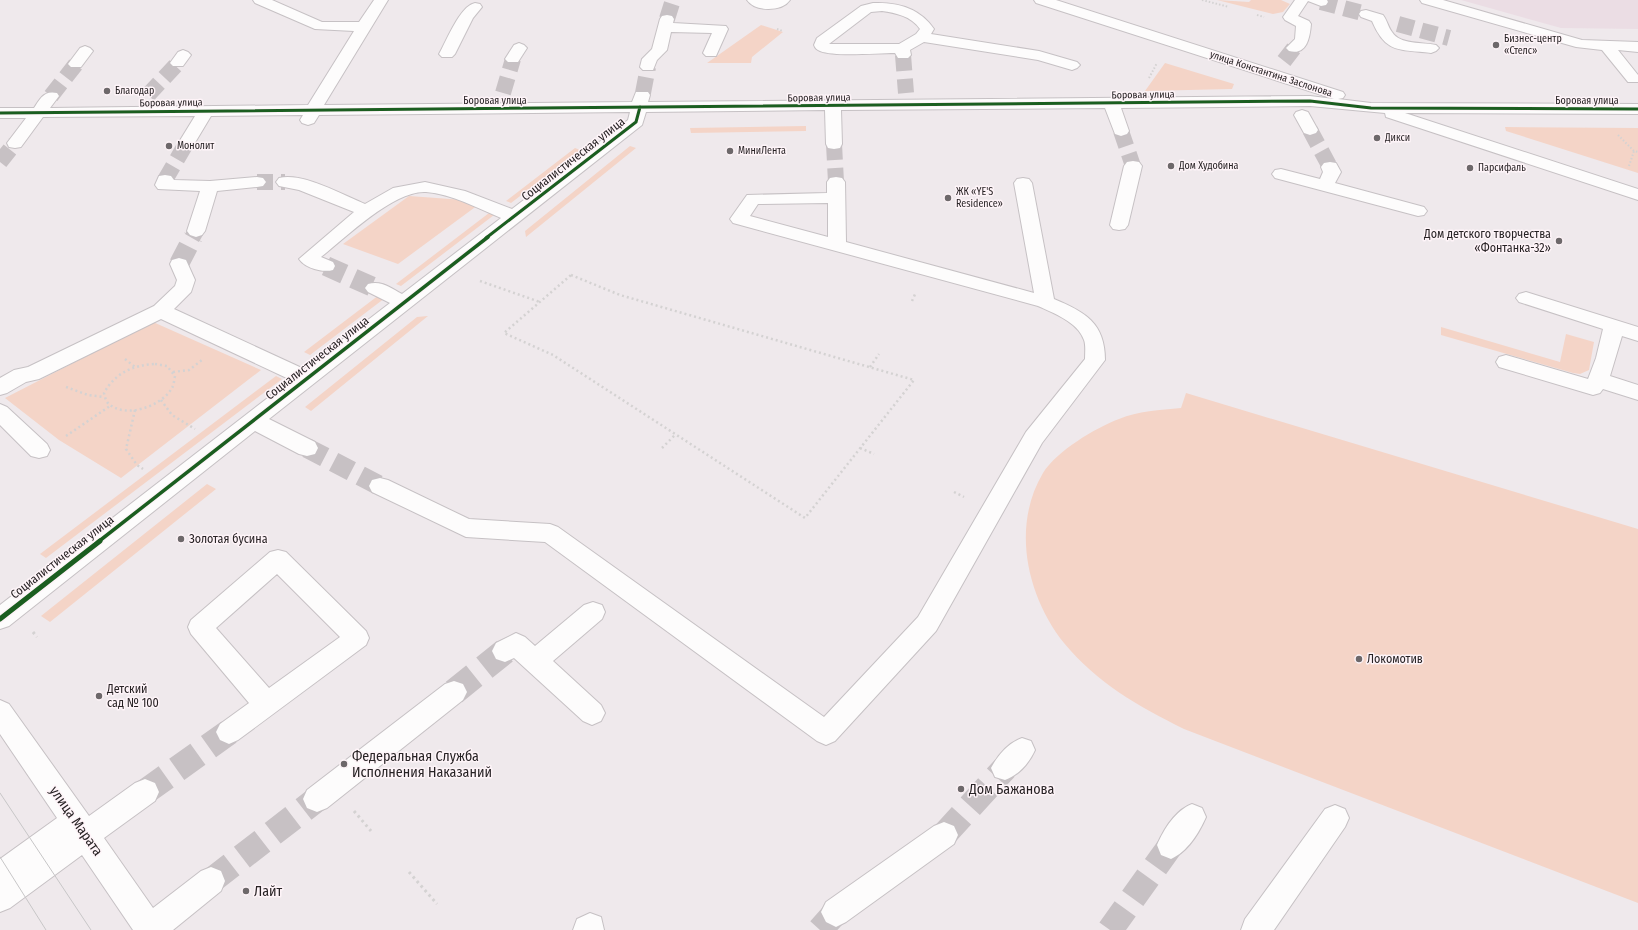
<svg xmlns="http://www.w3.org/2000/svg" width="1638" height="930" font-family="'Fira Sans Condensed',sans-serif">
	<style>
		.built { fill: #ebdde4 }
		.green { fill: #f4d4c7 }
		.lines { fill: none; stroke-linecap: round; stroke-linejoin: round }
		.minor-tunnel-far2 { stroke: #c7c1c4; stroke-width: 16; stroke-dasharray: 16 8; stroke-linecap: butt }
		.minor-tunnel-far1 { stroke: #c7c1c4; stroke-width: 20; stroke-dasharray: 20 10; stroke-linecap: butt }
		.minor-tunnel { stroke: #c7c1c4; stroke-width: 26; stroke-dasharray: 26 13; stroke-linecap: butt }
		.minor-casing { stroke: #c6c1c4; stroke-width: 2 }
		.path-far2 { stroke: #d4d2d2; stroke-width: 2; stroke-dasharray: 1.5 2; stroke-linecap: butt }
		.path-far1 { stroke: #d4d2d2; stroke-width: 2.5; stroke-dasharray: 2 3; stroke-linecap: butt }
		.path { stroke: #d4d2d2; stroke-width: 3; stroke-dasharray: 2.5 3.5; stroke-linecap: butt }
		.minor { fill: #fdfcfc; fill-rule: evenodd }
		.tram { stroke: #c7c6c7; stroke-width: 1 }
		.cycleway-far2-casing { stroke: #fef4f8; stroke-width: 5 }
		.cycleway-far1-casing { stroke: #fef4f8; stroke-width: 6 }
		.cycleway-casing { stroke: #fef4f8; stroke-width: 8 }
		.cycleway-far2 { stroke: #1b5e20; stroke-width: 3 }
		.cycleway-far1 { stroke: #1b5e20; stroke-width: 3.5 }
		.cycleway { stroke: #1b5e20; stroke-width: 5 }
		.poi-dot { fill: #6d686a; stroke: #fef4f8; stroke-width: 1.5 }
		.labels { text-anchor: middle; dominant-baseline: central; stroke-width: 3; stroke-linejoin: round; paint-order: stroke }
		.far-poi-label { font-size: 10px; fill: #272224; stroke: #fef4f8; text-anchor: start }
		.far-street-label { font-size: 10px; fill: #272224; stroke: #fef4f8 }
		.street-label { font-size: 12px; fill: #272224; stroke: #fef4f8 }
		.poi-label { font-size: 12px; fill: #272224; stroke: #fef4f8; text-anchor: start }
		.near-poi-label { font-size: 14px; fill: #272224; stroke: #fef4f8; text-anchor: start }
		.near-street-label { font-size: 14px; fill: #272224; stroke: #fef4f8 }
	</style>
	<rect width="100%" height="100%" fill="#efe9ec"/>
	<path class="built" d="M 1461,0 L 1638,0 L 1638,29 L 1561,28 Z"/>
	<path class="green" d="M 1217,0 L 1249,2 L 1251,0 L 1281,0 L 1290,4 L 1283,12 L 1273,14 Z
		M 761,25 L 783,32 L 752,57 L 751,63 L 707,63 Z
		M 1165,63 L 1234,84 L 1232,89 L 1145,91 Z
		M 806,126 L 806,131 L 691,133 L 690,128 Z
		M 1505,127 L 1638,128 L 1638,173 L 1506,131 Z
		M 630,146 L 636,148 L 526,237 L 525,231 Z
		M 575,148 L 580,150 L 511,203 L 506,201 Z
		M 409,196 L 464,200 L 478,205 L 398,264 L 343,244 Z
		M 489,213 L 494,215 L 401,286 L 396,284 Z
		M 379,295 L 385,298 L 310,355 L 304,352 Z
		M 428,316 L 311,411 L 305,407 L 417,317 Z
		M 153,322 L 261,370 L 121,478 L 59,440 L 5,398 Z
		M 1441,327 L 1560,362 L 1566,334 L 1594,342 L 1589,370 L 1580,374 L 1573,373 L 1441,335 Z
		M 276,376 L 282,379 L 46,558 L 40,554 Z
		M 1186,393 L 1638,529 L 1638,903 L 1184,729 C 1138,706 1097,683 1064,643 C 1027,596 1011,527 1043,473 C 1057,451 1095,428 1119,419 C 1138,411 1160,410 1181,408 Z
		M 207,484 L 216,489 L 50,622 L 41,616 Z"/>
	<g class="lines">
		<path class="minor-tunnel-far2" d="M 1321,2 L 1366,14
			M 667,19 L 673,0
			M 1398,24 L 1449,38
			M 903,55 L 906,93
			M 1284,61 L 1294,48
			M 503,93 L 513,59
			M 643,93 L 648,67
			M 148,95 L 178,63
			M 51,96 L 76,64
			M 1310,130 L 1330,167
			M 1121,131 L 1133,166
			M 834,144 L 836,182
			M 0,162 L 15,143
			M 165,180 L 187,142
			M 257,182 L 285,182
			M 192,238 L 196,231"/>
		<path class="minor-tunnel-far1" d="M 179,264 L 193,237
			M 326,266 L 375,288
			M 307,448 L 380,486"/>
		<path class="minor-tunnel" d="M 454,692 L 505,651
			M 145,792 L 229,732
			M 944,835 L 1005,768
			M 211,881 L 317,799
			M 820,930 L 836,912
			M 1110,930 L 1171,845"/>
		<g class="minor-casing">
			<path id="minor" d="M 253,0 L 272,0 L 322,22 L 359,22 L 374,0 L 388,0 L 324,105 L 632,102 L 636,92 L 648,92 L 650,95 L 648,102 L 1310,96 L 1334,99 L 1036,3 L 1034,0 L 1056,0 L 1343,92 L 1345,95 L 1343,98 L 1338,99 L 1371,103 L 1638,104 L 1638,114 L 1405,113 L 1638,189 L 1638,200 L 1386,117 L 1385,113 L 1310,106 L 1121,108 L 1129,131 L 1127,134 L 1121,136 L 1115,134 L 1105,108 L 841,110 L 842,144 L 840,148 L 834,149 L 828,148 L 826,144 L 825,110 L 646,112 L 642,125 L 269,419 L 315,442 L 318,448 L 315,454 L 307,456 L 299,454 L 255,431 L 9,626 L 0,629 L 0,605 L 291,380 L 161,319 L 39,379 L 26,382 L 7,393 L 0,395 L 0,378 L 14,370 L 28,367 L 154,306 L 175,286 L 177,280 L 170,264 L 172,260 L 179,258 L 186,260 L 195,280 L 191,292 L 174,309 L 304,369 L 390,303 L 368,292 L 365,288 L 368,284 C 381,280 391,288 402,294 L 501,218 C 477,208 452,194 426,192 C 394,190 345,238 321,257 L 333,262 L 335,266 L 333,270 C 323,273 305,268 299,259 L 354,212 L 299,190 L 279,186 L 276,182 L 279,178 C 303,172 343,195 365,204 L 393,188 L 425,182 L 465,191 L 512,209 L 628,120 L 630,112 L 319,115 L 314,123 L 308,125 L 302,123 L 300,120 L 303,115 L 211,116 L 193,146 L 187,147 L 181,146 L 179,142 L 195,116 L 43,117 L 21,147 L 15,148 L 9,147 L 7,143 L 26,118 L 0,118 L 0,108 L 34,108 C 40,99 44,90 57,93 L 59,96 L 50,108 L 308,105 L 354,31 L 315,29 L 255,3 Z
				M 747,0 L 790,0 C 782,12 755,12 747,0 Z
				M 1295,0 L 1327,0 L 1328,2 L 1326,5 L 1321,6 L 1308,1 L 1298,16 L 1309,21 L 1311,24 C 1310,37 1307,56 1289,51 L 1286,48 L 1295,39 L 1296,26 L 1285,20 L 1283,17 Z
				M 1420,0 L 1443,0 L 1582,40 L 1638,42 L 1638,52 L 1618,50 L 1638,75 L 1638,82 L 1628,82 L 1602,50 L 1576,47 L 1422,3 Z
				M 475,3 L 480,4 L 482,7 L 473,18 L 455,54 L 452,57 L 442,57 L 439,54 C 447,40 460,6 475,3 Z
				M 873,3 C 897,2 920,8 934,29 L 931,34 L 1039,51 L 1077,62 L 1080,65 L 1077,68 L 1072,70 L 1038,60 L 924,42 L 910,50 L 911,55 L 908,58 L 898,58 L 895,53 C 878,53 834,57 820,51 C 817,50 815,48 814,45 L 817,38 L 861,6 ZM 882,11 C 896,13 911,16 920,29 L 916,34 L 899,44 L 829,44 L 871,12 Z
				M 1366,10 L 1383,15 C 1387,20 1388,27 1392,32 C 1400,45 1423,42 1436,45 L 1439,48 L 1436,51 L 1431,53 C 1399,49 1386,54 1372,21 L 1361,17 L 1359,14 L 1361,11 Z
				M 667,15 L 672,16 L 674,19 L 673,23 L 726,26 L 728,29 L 716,56 L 706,56 L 703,53 L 712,33 L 671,32 L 667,50 L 657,60 L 653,70 L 643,70 L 640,67 L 642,59 L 652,49 L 660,19 L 662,16 Z
				M 519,43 L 524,45 L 527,48 L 518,62 L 508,62 L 505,59 L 514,45 Z
				M 85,46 L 90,48 L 93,51 L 81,67 L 71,67 L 68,64 L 80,48 Z
				M 183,50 L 188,52 L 191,55 L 183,66 L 173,66 L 170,63 L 178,52 Z
				M 1302,110 L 1308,112 L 1318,130 L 1316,133 L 1310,135 L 1304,133 L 1294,115 L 1296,112 Z
				M 1133,161 L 1139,162 L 1142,166 L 1128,225 L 1125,229 L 1119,230 L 1113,229 L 1110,225 L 1124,166 L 1127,162 Z
				M 1330,162 L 1336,163 L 1341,172 L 1335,183 L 1424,207 L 1427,211 L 1424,215 L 1418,216 L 1275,178 L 1272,174 L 1275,170 L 1281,169 L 1320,179 L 1323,172 L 1321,167 L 1324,163 Z
				M 165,175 L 171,176 L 174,180 L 210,181 L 257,177 L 263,178 L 266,182 L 263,186 L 257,187 L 217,191 L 205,231 L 202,235 L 196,237 L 190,235 L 187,231 L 200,191 L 158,189 L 155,185 L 159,176 Z
				M 836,177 L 842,178 L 845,182 L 846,242 L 1034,293 L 1014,183 L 1017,179 L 1023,178 L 1029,179 L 1032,183 L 1054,299 C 1085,312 1105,323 1105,360 L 1042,443 L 936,631 L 835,741 L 826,745 L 817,741 L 545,542 L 466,537 L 372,492 L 369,486 L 372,480 L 380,478 L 388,480 L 469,519 L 550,524 L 558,527 L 824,717 L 918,617 L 1026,432 L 1085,359 C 1085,353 1086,345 1084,340 C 1078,322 1053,313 1038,306 L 733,223 L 730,219 L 747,195 L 827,193 L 827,182 L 830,178 ZM 828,203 L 828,237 L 750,216 L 758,204 Z
				M 1526,292 L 1638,327 L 1638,341 L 1622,336 L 1610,376 L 1638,385 L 1638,400 L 1603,389 L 1600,393 L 1593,395 L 1499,367 L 1496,362 L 1499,357 L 1506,355 L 1588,379 L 1596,358 L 1603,329 L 1519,302 L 1516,298 L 1519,294 Z
				M 0,404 L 7,407 L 47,444 L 50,450 L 47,456 L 39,458 L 31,456 L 0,425 Z
				M 278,550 L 286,552 L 366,631 L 369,638 L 366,645 L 238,740 L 229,744 L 220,740 L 216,732 L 220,724 L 249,703 L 191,634 L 188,627 L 191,620 L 270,552 ZM 277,574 L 340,637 L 269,688 L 216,628 Z
				M 593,602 L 602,605 L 605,612 L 602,619 L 553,661 L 601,705 L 605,713 L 601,721 L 592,725 L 583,721 L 514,658 L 505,662 L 496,659 L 492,651 L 496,643 L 516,633 L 525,637 L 535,646 L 584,605 Z
				M 454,681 L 463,684 L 467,692 L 463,700 L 327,808 L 317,812 L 307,808 L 303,799 L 307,790 L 445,684 Z
				M 0,700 L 9,704 L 89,816 L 135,783 L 145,779 L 155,783 L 159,792 L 155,801 L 104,838 L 153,908 L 201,871 L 211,867 L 221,871 L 225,881 L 221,891 L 173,930 L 133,930 L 82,855 L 10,908 L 0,912 L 0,859 L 57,818 L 0,734 Z
				M 1022,738 L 1031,741 L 1035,750 C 1029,763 1019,775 1005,780 L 995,777 L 991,768 C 998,755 1008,743 1022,738 Z
				M 1192,804 L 1202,808 L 1206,817 C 1199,833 1187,852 1171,859 L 1161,855 L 1157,845 C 1164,829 1176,810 1192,804 Z
				M 1335,805 L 1345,809 L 1349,818 L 1345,827 L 1274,930 L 1241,930 L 1245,919 L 1325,809 Z
				M 944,822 L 954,826 L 958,835 L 954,844 L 846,922 L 836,927 L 826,922 L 821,912 L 826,902 L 934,826 Z
				M 590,913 L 601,917 L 604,930 L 573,930 L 577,919 Z"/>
		</g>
		<path class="path-far2" d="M 1202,0 L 1229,7
			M 1257,15 L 1264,17
			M 777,29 L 783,31
			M 1149,78 L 1157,63
			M 1618,135 L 1634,151 L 1638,152
			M 1629,166 L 1634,151"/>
		<path class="path-far1" d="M 571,275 L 620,295 L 914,380 L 805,518 L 553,355 L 504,333 Z
			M 480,281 L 540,302
			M 912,301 L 916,292
			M 125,359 L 135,367
			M 155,364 L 167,366 L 175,376 C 174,380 174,385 172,388 C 162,406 126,419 109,404 C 106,402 105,397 104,393 C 115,373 133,365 155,364 Z
			M 870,367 L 879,354
			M 173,372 L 189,370 L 202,360
			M 66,387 L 88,395 L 104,397
			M 161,400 L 172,415 L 195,429
			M 135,410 L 126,449 L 137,465 L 143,469
			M 66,436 L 110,406
			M 662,448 L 676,434
			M 860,448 L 874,454
			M 954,492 L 964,497"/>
		<path class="path" d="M 33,632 L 37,637
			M 354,811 L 371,831
			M 409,872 L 437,904"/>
		<use href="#minor" class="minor"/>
		<path class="tram" d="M 0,793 L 91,930
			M 0,857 L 46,930"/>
		<g class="cycleway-far2-casing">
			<path id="cycleway-far2" d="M 0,113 L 1310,101 L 1371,108 L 1638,109
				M 486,238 L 636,122 L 640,107"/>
		</g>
		<g class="cycleway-far1-casing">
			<path id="cycleway-far1" d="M 98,542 L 488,237"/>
		</g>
		<g class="cycleway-casing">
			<path id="cycleway" d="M 0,619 L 100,541"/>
		</g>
		<use href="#cycleway-far2" class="cycleway-far2"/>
		<use href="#cycleway-far1" class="cycleway-far1"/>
		<use href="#cycleway" class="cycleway"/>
	</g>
	<g class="poi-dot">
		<circle cx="1496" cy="45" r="4"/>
		<circle cx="107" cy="91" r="4"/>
		<circle cx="1377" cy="138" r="4"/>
		<circle cx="169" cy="146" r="4"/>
		<circle cx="730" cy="151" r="4"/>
		<circle cx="1171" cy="166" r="4"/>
		<circle cx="1470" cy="168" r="4"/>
		<circle cx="948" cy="198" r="4"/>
		<circle cx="1559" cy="241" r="4"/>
		<circle cx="181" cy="539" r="4"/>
		<circle cx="1359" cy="659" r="4"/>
		<circle cx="99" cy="696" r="4"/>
		<circle cx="344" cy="764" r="4"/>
		<circle cx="961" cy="789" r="4"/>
		<circle cx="246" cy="891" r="4"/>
	</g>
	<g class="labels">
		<g class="far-poi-label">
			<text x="1504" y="39">Бизнес-центр<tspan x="1504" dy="12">«Стелс»</tspan></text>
			<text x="115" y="91">Благодар</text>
			<text x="1385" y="138">Дикси</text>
			<text x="177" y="146">Монолит</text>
			<text x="738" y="151">МиниЛента</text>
			<text x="1179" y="166">Дом Худобина</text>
			<text x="1478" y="168">Парсифаль</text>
			<text x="956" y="192">ЖК «YE'S<tspan x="956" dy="12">Residence»</tspan></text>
		</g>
		<g class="far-street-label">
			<text transform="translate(1271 74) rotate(18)">улица Константина Заслонова</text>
			<text transform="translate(1143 95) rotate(-1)">Боровая улица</text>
			<text transform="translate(819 98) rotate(-1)">Боровая улица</text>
			<text x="495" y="101">Боровая улица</text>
			<text x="1587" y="101">Боровая улица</text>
			<text transform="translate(171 103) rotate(-1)">Боровая улица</text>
		</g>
		<g class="street-label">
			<text transform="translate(573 159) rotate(-38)">Социалистическая улица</text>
			<text transform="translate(317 358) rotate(-38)">Социалистическая улица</text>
			<text transform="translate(62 557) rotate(-38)">Социалистическая улица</text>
		</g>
		<g class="poi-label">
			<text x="1551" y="234" text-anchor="end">Дом детского творчества<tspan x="1551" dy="14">«Фонтанка-32»</tspan></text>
			<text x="189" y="539">Золотая бусина</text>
			<text x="1367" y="659">Локомотив</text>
			<text x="107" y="689">Детский<tspan x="107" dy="14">сад № 100</tspan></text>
		</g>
		<g class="near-poi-label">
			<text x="352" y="756">Федеральная Служба<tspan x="352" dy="16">Исполнения Наказаний</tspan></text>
			<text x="969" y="789">Дом Бажанова</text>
			<text x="254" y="891">Лайт</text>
		</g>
		<g class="near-street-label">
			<text transform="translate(76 821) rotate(55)">улица Марата</text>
		</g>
	</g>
</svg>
